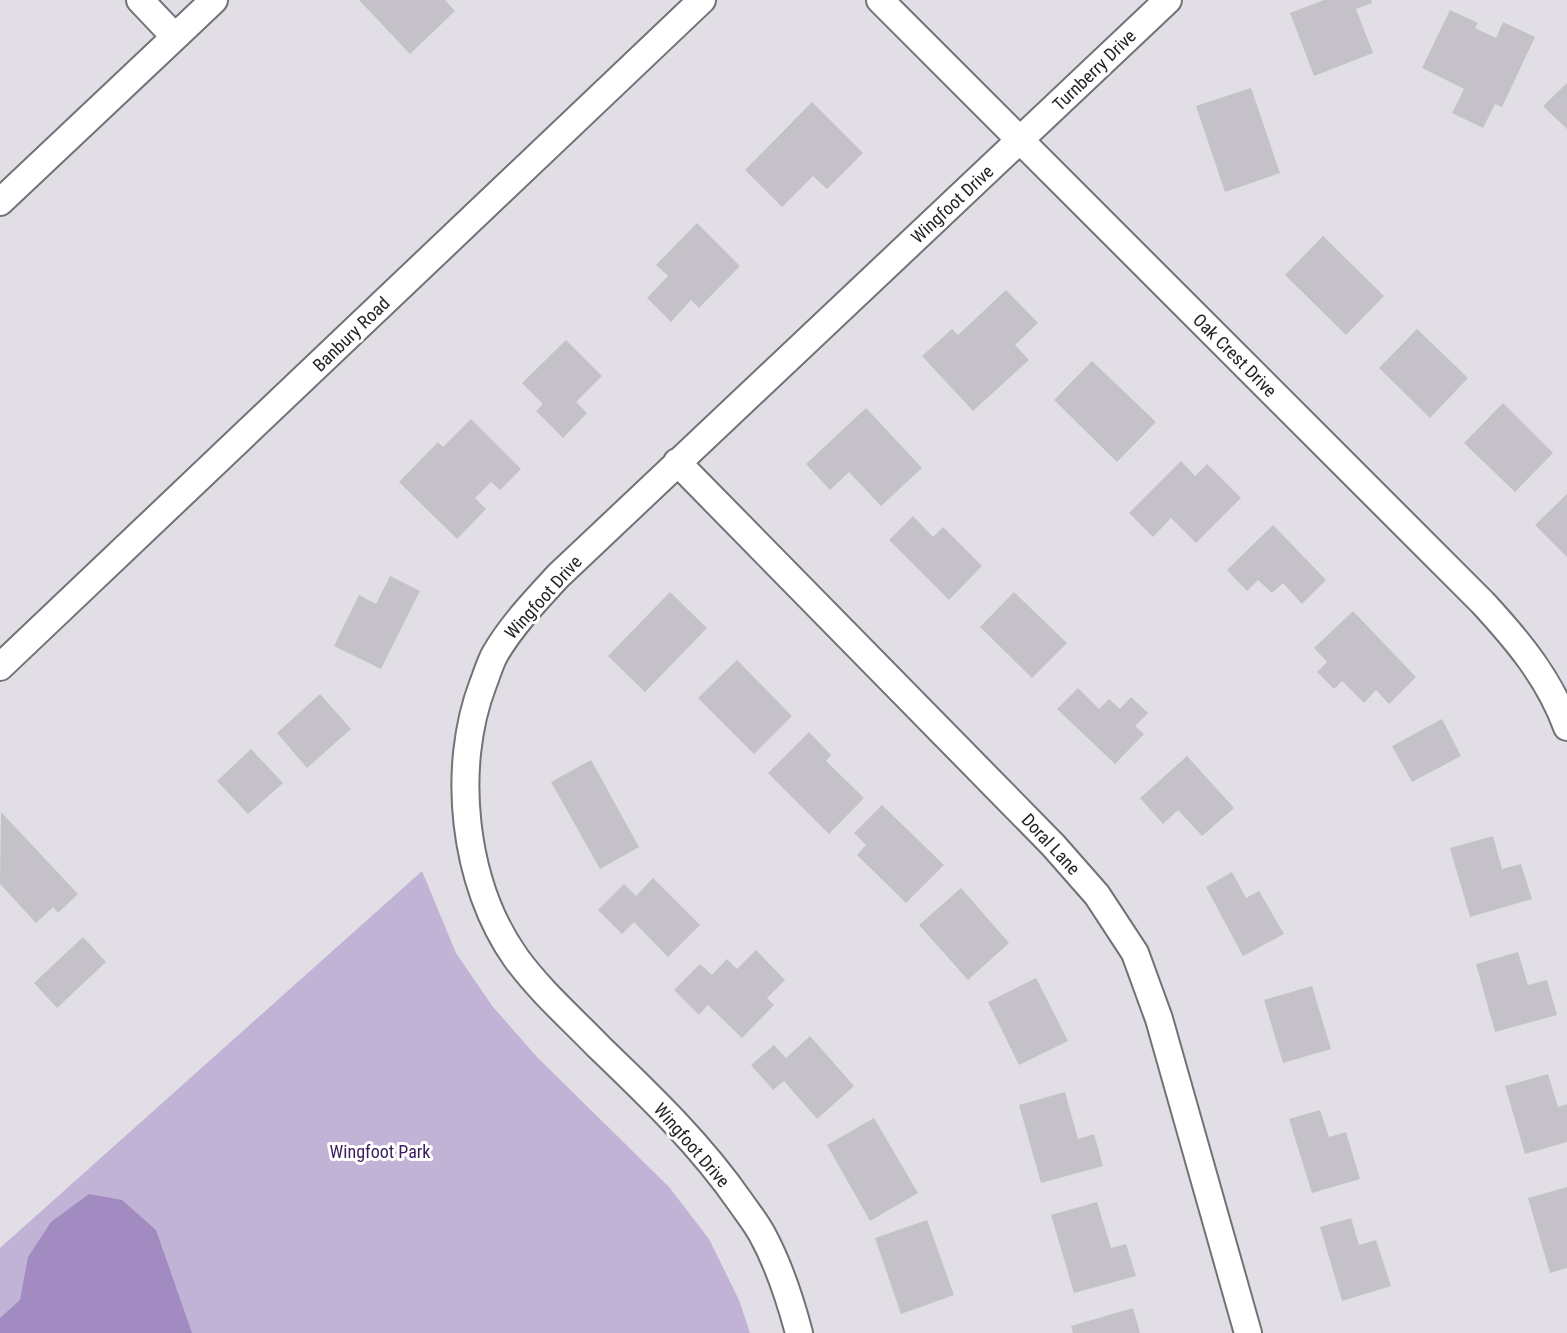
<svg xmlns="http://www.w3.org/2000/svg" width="1567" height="1333" font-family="'Roboto Condensed',sans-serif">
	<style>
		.green { fill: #c1b3d6 }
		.water { fill: #a18bc0 }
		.building { fill: #c4c2c8 }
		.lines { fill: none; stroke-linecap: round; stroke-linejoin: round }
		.street-casing { stroke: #737176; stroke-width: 30 }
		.street { stroke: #fff; stroke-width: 26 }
		.labels { text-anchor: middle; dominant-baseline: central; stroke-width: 6; stroke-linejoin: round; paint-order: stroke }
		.street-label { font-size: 18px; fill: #232224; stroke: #fff }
		.park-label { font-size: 18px; fill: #3b1b5b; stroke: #fff }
	</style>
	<rect width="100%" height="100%" fill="#e1dfe5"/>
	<path class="green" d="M 422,871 L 456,953 L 493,1007 L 538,1058 L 669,1187 L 709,1239 L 739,1300 L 750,1333 L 0,1333 L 0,1248 Z"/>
	<path class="water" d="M 89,1194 L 122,1200 L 156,1230 L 192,1333 L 0,1333 L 0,1318 L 20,1300 L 28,1257 L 51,1222 Z"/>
	<path class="building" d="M 359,0 L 445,0 L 455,11 L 410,54 Z
		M 1324,0 L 1371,0 L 1372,3 L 1356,9 L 1373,53 L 1314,76 L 1290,13 Z
		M 1450,10 L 1478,23 L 1475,28 L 1496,38 L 1503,22 L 1535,37 L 1502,107 L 1495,104 L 1483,128 L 1452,113 L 1464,89 L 1422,68 Z
		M 1567,83 L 1567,129 L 1543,106 Z
		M 1251,88 L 1280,173 L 1225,192 L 1196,106 Z
		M 812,102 L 863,153 L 827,189 L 813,176 L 782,207 L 745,170 Z
		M 697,223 L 740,266 L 699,308 L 691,300 L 671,322 L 647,298 L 668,276 L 656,265 Z
		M 1323,236 L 1384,296 L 1346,335 L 1285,275 Z
		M 1006,290 L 1038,323 L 1015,345 L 1029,360 L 973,411 L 922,356 L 952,329 L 958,335 Z
		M 1417,329 L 1468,378 L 1430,418 L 1379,368 Z
		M 566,340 L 602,376 L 576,402 L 587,413 L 563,438 L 536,411 L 543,404 L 522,383 Z
		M 1092,361 L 1156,422 L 1117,462 L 1054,400 Z
		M 1503,403 L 1553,453 L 1515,492 L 1464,443 Z
		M 866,408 L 922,468 L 881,506 L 849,472 L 830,490 L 806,464 Z
		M 471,419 L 521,469 L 500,490 L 491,482 L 475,498 L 486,509 L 457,539 L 399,482 L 438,442 L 443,447 Z
		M 1181,461 L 1195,476 L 1207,464 L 1241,498 L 1196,543 L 1171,518 L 1153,537 L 1129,513 Z
		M 1567,494 L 1567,557 L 1535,525 Z
		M 913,516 L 933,537 L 943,527 L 982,566 L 949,600 L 889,540 Z
		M 1273,525 L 1326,580 L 1302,604 L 1283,583 L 1272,593 L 1258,580 L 1247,591 L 1227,570 Z
		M 390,576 L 420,591 L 381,669 L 334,646 L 359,595 L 376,604 Z
		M 670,592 L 707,628 L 645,692 L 608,656 Z
		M 1014,592 L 1067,643 L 1032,678 L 980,627 Z
		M 1353,611 L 1416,677 L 1389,704 L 1376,690 L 1364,703 L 1342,681 L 1334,689 L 1317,672 L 1327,662 L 1314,648 Z
		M 737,660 L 792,716 L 754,754 L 698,698 Z
		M 1078,688 L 1099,709 L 1109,699 L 1120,709 L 1131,697 L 1148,713 L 1135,726 L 1144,734 L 1115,764 L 1057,709 Z
		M 320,694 L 351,729 L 307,768 L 277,733 Z
		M 1442,719 L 1461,756 L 1412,782 L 1392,746 Z
		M 809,732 L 831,755 L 826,761 L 864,798 L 829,834 L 768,773 Z
		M 251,749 L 283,783 L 248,814 L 217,781 Z
		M 1187,756 L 1234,808 L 1202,836 L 1178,810 L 1163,824 L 1140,798 Z
		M 591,760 L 639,847 L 600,869 L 551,782 Z
		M 882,805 L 944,865 L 906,903 L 857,855 L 866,845 L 854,833 Z
		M 1,812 L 78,894 L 58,913 L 53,907 L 36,923 L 0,884 Z
		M 1493,836 L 1502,869 L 1521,864 L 1532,899 L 1470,917 L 1450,848 Z
		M 1232,872 L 1246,898 L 1259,891 L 1284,934 L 1243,956 L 1206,887 Z
		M 653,878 L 700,925 L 668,957 L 634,922 L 622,934 L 598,910 L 624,884 L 636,896 Z
		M 961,888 L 1009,943 L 968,980 L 919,925 Z
		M 83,937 L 106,962 L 57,1008 L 34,983 Z
		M 756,950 L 785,980 L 767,998 L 774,1005 L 742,1038 L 708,1005 L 699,1015 L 674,990 L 700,964 L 712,975 L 727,959 L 737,969 Z
		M 1518,952 L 1528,985 L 1547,980 L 1557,1015 L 1495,1032 L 1476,964 Z
		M 1036,978 L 1068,1041 L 1019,1065 L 988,1002 Z
		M 1312,986 L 1331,1049 L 1283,1063 L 1264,1000 Z
		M 810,1036 L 854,1086 L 817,1119 L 784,1081 L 773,1090 L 751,1065 L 774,1045 L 786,1058 Z
		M 1548,1074 L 1558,1107 L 1567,1104 L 1567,1142 L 1525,1154 L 1505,1086 Z
		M 1065,1092 L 1078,1139 L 1094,1134 L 1103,1166 L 1041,1183 L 1019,1105 Z
		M 1320,1110 L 1329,1137 L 1346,1132 L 1360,1179 L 1312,1193 L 1289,1119 Z
		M 874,1118 L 918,1193 L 870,1221 L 827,1145 Z
		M 1567,1187 L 1567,1268 L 1550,1273 L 1528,1198 Z
		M 1097,1202 L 1111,1248 L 1126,1244 L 1136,1276 L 1074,1293 L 1051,1215 Z
		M 1351,1218 L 1359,1245 L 1376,1240 L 1391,1286 L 1342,1301 L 1320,1227 Z
		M 927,1220 L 954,1295 L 901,1314 L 875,1238 Z
		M 1133,1308 L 1140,1333 L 1073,1333 L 1071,1326 Z"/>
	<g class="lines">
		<g class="street-casing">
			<path id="street" d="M 140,0 L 175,37 L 214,0
				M 880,0 L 1483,603 C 1518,641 1549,678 1567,727
				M 0,202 L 175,37
				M 677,462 L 1053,845 L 1097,895 L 1135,953 L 1159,1019 L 1248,1333
				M 0,667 L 702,0
				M 799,1333 C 790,1299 779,1265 762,1234 C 756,1223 748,1213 741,1203 C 701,1145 650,1096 599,1047 C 571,1018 540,991 516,958 C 463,883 451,768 483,684 C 487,674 490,663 495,654 C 512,625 535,601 558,576 L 1168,0"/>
		</g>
		<use href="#street" class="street"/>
	</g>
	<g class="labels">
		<g class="street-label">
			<text transform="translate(1094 70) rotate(-44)">Turnberry Drive</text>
			<text transform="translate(952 204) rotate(-43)">Wingfoot Drive</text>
			<text transform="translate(351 334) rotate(-44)">Banbury Road</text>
			<text transform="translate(1235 355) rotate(45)">Oak Crest Drive</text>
			<text transform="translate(543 597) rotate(-48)">Wingfoot Drive</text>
			<text transform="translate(1051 844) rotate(47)">Doral Lane</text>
			<text transform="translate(692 1145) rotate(49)">Wingfoot Drive</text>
		</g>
		<g class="park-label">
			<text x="380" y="1151">Wingfoot Park</text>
		</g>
	</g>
</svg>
